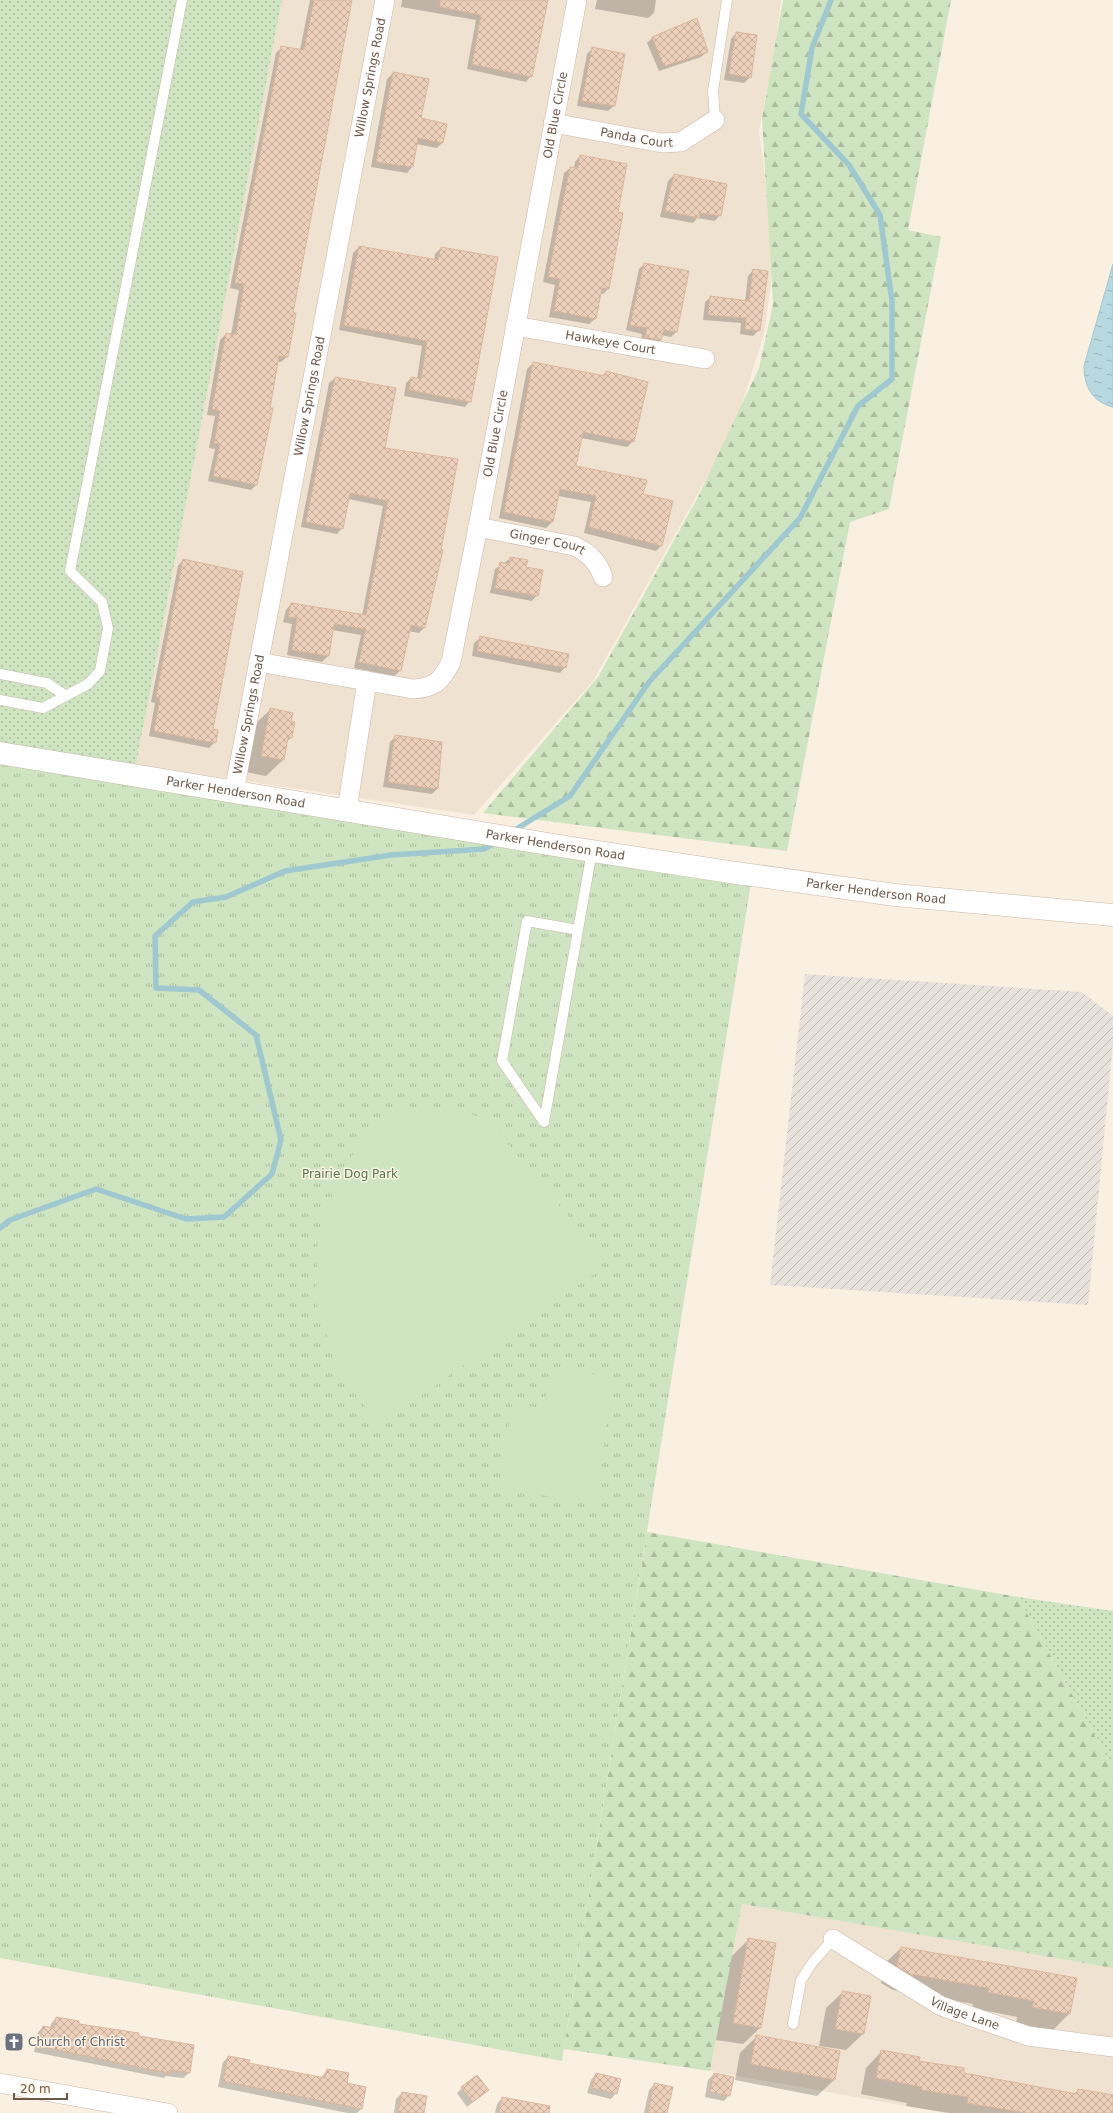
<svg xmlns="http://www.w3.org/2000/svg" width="1113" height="2113" font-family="'DejaVu Sans',sans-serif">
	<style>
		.residential { fill: #f0e2d0 }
		.industrial { fill: url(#industrial-furrows) }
		.grass { fill: url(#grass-dots) }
		.forest { fill: url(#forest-firs) }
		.park { fill: url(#park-tufts) }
		.pitch { fill: #cfe5c1 }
		.water { fill: url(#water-ripples); stroke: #9fc8d1 }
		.shadow { fill: #0003 }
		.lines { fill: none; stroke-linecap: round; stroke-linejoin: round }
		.stream { stroke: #9fc8d1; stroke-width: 5.5 }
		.building { fill: url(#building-cross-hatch); stroke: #ddb79d }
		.service-casing { stroke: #c8b8a9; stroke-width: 11 }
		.minor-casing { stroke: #c8b8a9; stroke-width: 20 }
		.tertiary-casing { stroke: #c8b8a9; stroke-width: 23 }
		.service { stroke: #fff; stroke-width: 10 }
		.minor { stroke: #fff; stroke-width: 19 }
		.tertiary { stroke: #fff; stroke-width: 22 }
		.labels { text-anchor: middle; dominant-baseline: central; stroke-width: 3; stroke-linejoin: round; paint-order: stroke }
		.street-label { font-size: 12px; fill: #6e584a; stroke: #fdf4e6 }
		.park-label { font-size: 12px; fill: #547847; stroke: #fdf4e6 }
		.worship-label { font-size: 12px; fill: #5b616d; stroke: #fdf4e6; text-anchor: start }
	</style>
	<defs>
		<pattern id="industrial-furrows" width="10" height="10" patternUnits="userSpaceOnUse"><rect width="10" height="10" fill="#e8e2dc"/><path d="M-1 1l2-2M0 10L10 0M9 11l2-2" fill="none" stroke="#c0bab4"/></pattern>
		<pattern id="grass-dots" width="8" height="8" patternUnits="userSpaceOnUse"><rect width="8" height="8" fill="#cfe5c1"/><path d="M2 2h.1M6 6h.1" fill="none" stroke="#acbc9f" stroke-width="1.8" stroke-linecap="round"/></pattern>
		<pattern id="forest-firs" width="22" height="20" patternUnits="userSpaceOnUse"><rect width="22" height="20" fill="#cfe5c1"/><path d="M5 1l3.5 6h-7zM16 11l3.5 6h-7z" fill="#acbc9f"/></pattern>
		<pattern id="park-tufts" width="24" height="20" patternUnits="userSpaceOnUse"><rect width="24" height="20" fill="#cfe5c1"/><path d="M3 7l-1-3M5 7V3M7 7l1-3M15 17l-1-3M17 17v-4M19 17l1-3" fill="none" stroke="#acbc9f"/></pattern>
		<pattern id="water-ripples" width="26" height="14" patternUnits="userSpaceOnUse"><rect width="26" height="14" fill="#b8d9e0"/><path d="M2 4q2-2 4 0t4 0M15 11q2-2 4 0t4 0" fill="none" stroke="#9ab3b8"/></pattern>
		<pattern id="building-cross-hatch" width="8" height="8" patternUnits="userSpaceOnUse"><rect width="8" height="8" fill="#ecd0bb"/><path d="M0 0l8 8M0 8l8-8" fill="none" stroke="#c3ac9a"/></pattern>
	</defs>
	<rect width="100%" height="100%" fill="#f9f0e1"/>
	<path class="residential" d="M 282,0 L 781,0 L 775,48 L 759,131 L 768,201 L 771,285 L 764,334 L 734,429 L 593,681 L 474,815 L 136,765 Z
		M 742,1904 L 1113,1968 L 1113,2113 L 945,2113 L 710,2071 Z"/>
	<path class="industrial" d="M 805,974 L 1082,992 L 1113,1016 L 1113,1043 L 1088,1305 L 770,1285 Z"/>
	<path class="grass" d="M 0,0 L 282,0 L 136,765 L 0,742 Z
		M 1018,1597 L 1113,1611 L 1113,1764 L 1110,1763 Z"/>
	<path class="forest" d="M 783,0 L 951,0 L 908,230 L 941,237 L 889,509 L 850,522 L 787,851 L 483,813 L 598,677 L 698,497 L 759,368 L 773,304 L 762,119 Z
		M 647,1532 L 1018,1597 L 1110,1763 L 1113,1764 L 1113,1968 L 742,1904 L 710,2071 L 564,2049 Z"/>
	<path class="park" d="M 0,764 L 751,883 L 562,2061 L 0,1958 Z"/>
	<path class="pitch" d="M 450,1107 L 488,1120 L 599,1253 L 597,1272 L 379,1425 L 337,1369 L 316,1301 L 318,1231 L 344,1165 L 389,1111 Z
		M 550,1368 L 614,1377 L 595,1503 L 499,1489 L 512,1404 L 544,1408 Z"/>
	<path class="water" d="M 1113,264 L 1113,407 C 1092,402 1084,386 1084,366 Z"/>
	<path class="shadow" d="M 310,0 L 351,0 L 292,313 L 295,314 L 287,357 L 281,362 L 277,362 L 257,484 L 251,490 L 208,481 L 215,449 L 209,448 L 215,416 L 207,415 L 220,340 L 226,334 L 231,335 L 239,290 L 230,288 L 276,53 L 282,47 L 300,50 Z
		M 402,0 L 547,0 L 531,76 L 526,82 L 467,69 L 476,20 L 401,7 Z
		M 597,0 L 656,0 L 654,13 L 648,18 L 595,9 Z
		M 736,33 L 750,77 L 744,83 L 724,80 L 731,39 Z
		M 653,37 L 707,52 L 701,57 L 659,71 L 647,43 Z
		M 593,48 L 614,106 L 608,111 L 577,106 L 587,54 Z
		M 393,73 L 420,119 L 442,143 L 437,148 L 416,144 L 412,167 L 407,173 L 371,167 L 387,79 Z
		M 580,156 L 617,212 L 608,289 L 603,294 L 600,294 L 595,319 L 589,324 L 549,317 L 555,285 L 543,282 L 564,173 L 570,168 L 574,168 L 575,162 Z
		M 674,175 L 720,215 L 715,221 L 697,218 L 693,223 L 660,217 L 668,181 Z
		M 359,247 L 434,260 L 435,254 L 441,248 L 470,401 L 465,407 L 404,396 L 406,383 L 411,378 L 417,379 L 422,346 L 339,330 L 353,253 Z
		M 644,264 L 676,332 L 671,337 L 661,335 L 661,340 L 655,345 L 640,343 L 642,334 L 626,330 L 639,269 Z
		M 753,270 L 759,330 L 753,336 L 740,334 L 741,323 L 703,320 L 705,302 L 711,297 L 745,302 L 748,276 Z
		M 533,363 L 602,376 L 606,372 L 633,441 L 627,447 L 581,438 L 575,466 L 642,494 L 662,545 L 656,551 L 584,533 L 591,502 L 558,496 L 552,522 L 546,528 L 499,518 L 527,369 Z
		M 335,378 L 384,449 L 424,628 L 419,633 L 408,631 L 400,671 L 394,676 L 354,668 L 361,635 L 332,630 L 328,656 L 322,662 L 287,655 L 292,624 L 283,622 L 286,610 L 291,604 L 362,616 L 383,506 L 348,499 L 342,528 L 337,534 L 301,527 L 329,383 Z
		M 511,558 L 525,568 L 537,595 L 532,601 L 490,593 L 495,569 Z
		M 183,560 L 215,742 L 209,748 L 149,736 L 155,703 L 151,702 L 178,566 Z
		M 480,638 L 565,667 L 560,673 L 472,656 L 474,643 Z
		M 270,710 L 290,722 L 291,738 L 286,742 L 283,760 L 266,776 L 245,772 L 253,726 Z
		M 396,736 L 437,789 L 432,794 L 383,787 L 390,742 Z
		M 749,1939 L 760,2028 L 743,2044 L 716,2040 L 732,1956 Z
		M 901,1948 L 1069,2014 L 1053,2030 L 1016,2024 L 1017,2017 L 972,2008 L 973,2004 L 893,1990 L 881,1983 L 884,1964 Z
		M 843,1992 L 863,2034 L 846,2050 L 819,2046 L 826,2008 Z
		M 56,2018 L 138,2037 L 193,2046 L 189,2073 L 183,2078 L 166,2076 L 164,2078 L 34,2052 L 38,2032 L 43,2027 L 50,2028 L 51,2024 Z
		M 757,2036 L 834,2080 L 817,2096 L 735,2080 L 740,2053 Z
		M 882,2051 L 962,2074 L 1074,2094 L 1078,2090 L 1113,2096 L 1113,2113 L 949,2113 L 906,2106 L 907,2103 L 861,2094 L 866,2068 Z
		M 228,2057 L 248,2064 L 321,2078 L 327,2070 L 346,2084 L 365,2087 L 361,2109 L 357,2113 L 348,2113 L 218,2087 L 223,2062 Z
		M 596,2074 L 616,2093 L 611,2099 L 587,2093 L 591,2080 Z
		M 714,2074 L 729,2095 L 724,2101 L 705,2097 L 708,2080 Z
		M 655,2084 L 666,2113 L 644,2113 L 649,2090 Z
		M 462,2088 L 482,2095 L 467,2107 L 457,2093 Z
		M 402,2093 L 423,2113 L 394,2113 L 396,2099 Z
		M 502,2098 L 534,2113 L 495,2113 L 497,2104 Z"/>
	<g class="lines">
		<path class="stream" d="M 513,831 L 570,796 L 649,682 L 800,518 L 858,406 L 892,379 L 892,301 L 880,215 L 849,165 L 801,114 L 812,48 L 831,0
			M 0,1228 L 10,1220 L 96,1189 L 186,1219 L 224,1217 L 272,1174 L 281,1140 L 256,1035 L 199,990 L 156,988 L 155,936 L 193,902 L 226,897 L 285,871 L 391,855 L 484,849 L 496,842"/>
	</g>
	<path class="building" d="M 314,0 L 352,0 L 293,313 L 296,313 L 288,357 L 279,356 L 270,408 L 273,408 L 257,485 L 213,476 L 220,444 L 214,443 L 220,411 L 212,409 L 226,333 L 236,335 L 244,284 L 235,283 L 281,46 L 304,50 Z
		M 440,0 L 548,0 L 532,77 L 472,64 L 481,15 L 440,7 Z
		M 697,18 L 708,52 L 664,66 L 652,37 Z
		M 736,32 L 757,35 L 751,78 L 729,74 Z
		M 592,47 L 625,54 L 615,106 L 582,101 Z
		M 393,72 L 429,79 L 421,118 L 447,124 L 443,143 L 418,138 L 413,167 L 376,162 Z
		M 580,155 L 627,164 L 618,212 L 623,213 L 609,289 L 602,288 L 596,319 L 554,311 L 560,279 L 548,277 L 570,167 L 578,168 Z
		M 674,174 L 727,184 L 721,216 L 700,213 L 699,218 L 665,211 Z
		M 359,246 L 438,260 L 441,247 L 498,257 L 471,402 L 409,390 L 411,377 L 421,379 L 427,341 L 344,325 Z
		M 644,263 L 689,271 L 677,332 L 664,330 L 661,340 L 645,337 L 647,328 L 630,325 Z
		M 753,269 L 768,271 L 760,331 L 745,329 L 746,318 L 708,315 L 710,296 L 749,301 Z
		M 533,362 L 605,376 L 606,371 L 648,382 L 634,442 L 583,432 L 576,466 L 647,480 L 643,494 L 673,501 L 662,546 L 589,527 L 596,496 L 560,489 L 553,522 L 504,512 Z
		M 335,377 L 396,388 L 385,448 L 458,459 L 441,550 L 443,550 L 425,628 L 411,625 L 401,671 L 359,662 L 366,629 L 334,624 L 329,656 L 292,650 L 297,618 L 288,617 L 291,603 L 366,615 L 388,501 L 350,493 L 343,529 L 306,522 Z
		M 510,557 L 528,560 L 526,567 L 543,570 L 538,596 L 495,588 L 500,562 L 509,564 Z
		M 183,559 L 243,572 L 213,729 L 218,730 L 216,743 L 154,731 L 160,698 L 156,697 Z
		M 480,636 L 569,654 L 566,668 L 477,651 Z
		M 270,708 L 293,713 L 291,722 L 295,722 L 292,738 L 288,738 L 284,760 L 261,756 Z
		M 395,735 L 442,742 L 438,789 L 388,782 Z
		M 748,1938 L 776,1943 L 761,2028 L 733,2023 Z
		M 901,1947 L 1077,1978 L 1070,2014 L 1032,2007 L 1034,2001 L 988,1992 L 989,1988 L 910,1974 L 897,1966 Z
		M 842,1991 L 871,1996 L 864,2034 L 835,2029 Z
		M 56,2017 L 79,2021 L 79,2024 L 139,2033 L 139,2036 L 194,2045 L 190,2073 L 171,2070 L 170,2073 L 147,2069 L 39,2046 L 43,2026 L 54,2028 Z
		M 756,2035 L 840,2051 L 835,2080 L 751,2064 Z
		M 881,2050 L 920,2057 L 919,2061 L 964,2068 L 964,2073 L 1077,2094 L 1078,2089 L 1113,2095 L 1113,2113 L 1026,2113 L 967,2103 L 968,2097 L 922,2090 L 922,2087 L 876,2078 Z
		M 228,2056 L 250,2060 L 249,2063 L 325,2078 L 327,2069 L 349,2073 L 347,2083 L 366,2087 L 362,2109 L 223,2081 Z
		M 596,2073 L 621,2079 L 617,2094 L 592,2088 Z
		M 714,2073 L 734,2077 L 730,2096 L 710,2092 Z
		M 477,2075 L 489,2090 L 473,2102 L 461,2087 Z
		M 654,2083 L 673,2087 L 667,2113 L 648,2113 Z
		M 402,2092 L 427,2096 L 424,2113 L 398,2113 Z
		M 502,2097 L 550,2106 L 549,2113 L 499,2113 Z"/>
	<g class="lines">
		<g class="service-casing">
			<path id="service" d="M 715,120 L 713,91 L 727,0
				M 0,674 L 47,683 L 66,696
				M 0,700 L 43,708 L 88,684 L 100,671 L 108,628 L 102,602 L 70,571 L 182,0
				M 544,1122 L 592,851
				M 544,1122 L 502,1061 L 527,921 L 578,930
				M 793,2024 L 801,1980 L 813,1962 L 833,1939"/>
		</g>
		<g class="minor-casing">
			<g id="minor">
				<path id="s1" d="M 553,123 L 662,143 L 681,142 L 715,120"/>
				<path id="s2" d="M 515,326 L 705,359"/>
				<path id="s3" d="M 478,527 L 574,546 C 588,552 598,562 603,577"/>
				<path id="s4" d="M 258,662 L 413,689 C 435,688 441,681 451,662 L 478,527 L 577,0"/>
				<path id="s5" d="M 234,792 L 385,0"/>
				<path d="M 347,810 L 367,681"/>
				<path id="s6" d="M 833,1939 L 941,2006 L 1028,2036 L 1113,2047"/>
				<path d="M 0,2083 L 168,2113"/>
			</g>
		</g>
		<g class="tertiary-casing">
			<g id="tertiary">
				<path id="s7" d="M 0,753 L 566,847 L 737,873 L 895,895 L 1113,915"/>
			</g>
		</g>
		<use href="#service" class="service"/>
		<use href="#minor" class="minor"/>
		<use href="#tertiary" class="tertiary"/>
	</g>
	<defs>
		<g id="church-square" transform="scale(1)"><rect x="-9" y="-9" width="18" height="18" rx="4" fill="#6b7280" stroke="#fdf4e6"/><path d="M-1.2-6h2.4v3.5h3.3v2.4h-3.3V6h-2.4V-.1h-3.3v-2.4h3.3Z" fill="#fff"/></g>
	</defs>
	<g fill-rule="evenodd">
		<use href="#church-square" x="14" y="2042"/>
	</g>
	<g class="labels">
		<g class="street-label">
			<text stroke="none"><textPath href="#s5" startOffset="727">Willow Springs Road</textPath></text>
			<text stroke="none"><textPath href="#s4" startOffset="764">Old Blue Circle</textPath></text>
			<text stroke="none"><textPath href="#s1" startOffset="85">Panda Court</textPath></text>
			<text stroke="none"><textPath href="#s2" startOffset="97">Hawkeye Court</textPath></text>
			<text stroke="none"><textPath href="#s5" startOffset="403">Willow Springs Road</textPath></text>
			<text stroke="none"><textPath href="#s4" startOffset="440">Old Blue Circle</textPath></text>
			<text stroke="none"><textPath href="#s3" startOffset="71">Ginger Court</textPath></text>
			<text stroke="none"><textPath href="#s5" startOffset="79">Willow Springs Road</textPath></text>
			<text stroke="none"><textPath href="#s7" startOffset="239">Parker Henderson Road</textPath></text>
			<text stroke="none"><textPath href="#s7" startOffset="563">Parker Henderson Road</textPath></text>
			<text stroke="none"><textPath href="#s7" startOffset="887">Parker Henderson Road</textPath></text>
			<text stroke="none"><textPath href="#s6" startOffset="152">Village Lane</textPath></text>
		</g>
		<g class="park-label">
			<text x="350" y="1174">Prairie Dog Park</text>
		</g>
		<g class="worship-label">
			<text x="28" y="2042">Church of Christ</text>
		</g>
	</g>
	<path d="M14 2093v6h53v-6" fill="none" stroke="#6e584a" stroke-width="2"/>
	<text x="20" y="2093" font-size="12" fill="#6e584a" stroke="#fdf4e6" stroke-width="3" paint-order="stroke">20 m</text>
</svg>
